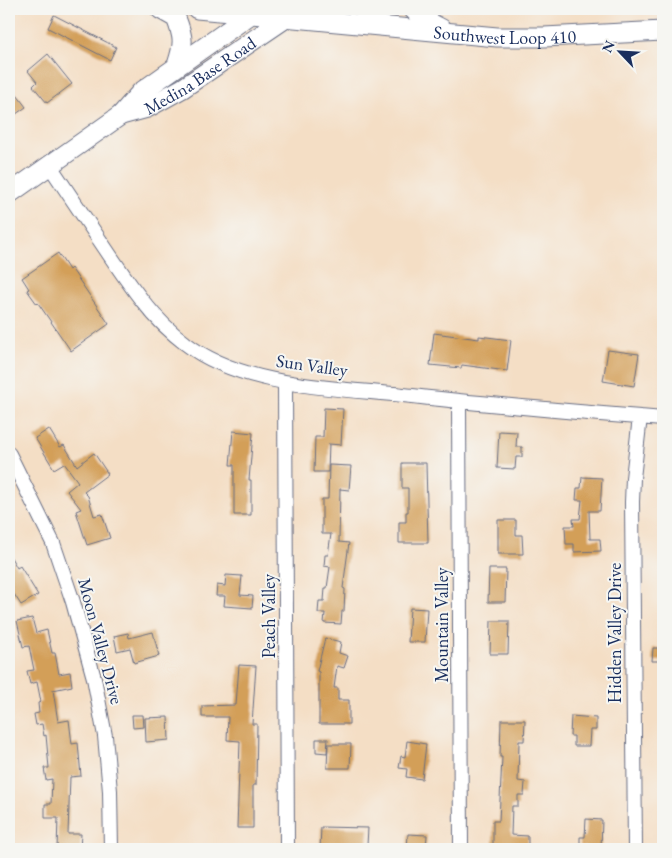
<svg xmlns="http://www.w3.org/2000/svg" width="672" height="858" font-family="'EB Garamond',serif">
	<style>
		.building { fill: #d39f59 }
		.lines { fill: none; stroke-linecap: round; stroke-linejoin: round }
		.street-casing { stroke: #676c82; stroke-width: 16 }
		.secondary-casing { stroke: #676c82; stroke-width: 21 }
		.street { stroke: #fff; stroke-width: 14 }
		.secondary { stroke: #fff; stroke-width: 19 }
		.labels { text-anchor: middle; dominant-baseline: central; stroke-width: 4; stroke-linejoin: round; paint-order: stroke }
		.street-label { font-size: 18px; fill: #1b2f5e; stroke: #f6f6f2 }
	</style>
	<rect width="100%" height="100%" fill="#f6f6f2"/>
	<filter id="ink" filterUnits="userSpaceOnUse"><feTurbulence type="fractalNoise" baseFrequency=".02" numOctaves="2"/><feDisplacementMap in="SourceGraphic" scale="10" xChannelSelector="R" yChannelSelector="G"/><feConvolveMatrix kernelMatrix="1 2 1 2 8 2 1 2 1" color-interpolation-filters="sRGB"/></filter>
	<filter id="wash" filterUnits="userSpaceOnUse"><feTurbulence type="fractalNoise" baseFrequency=".0096" numOctaves="4" result="noise"/><feDisplacementMap in="SourceGraphic" scale="20" xChannelSelector="R" yChannelSelector="G"/><feGaussianBlur stdDeviation="1.12" result="paint"/><feColorMatrix in="noise" values="0 0 0 0 0 0 0 0 0 0 0 0 0 0 0 0 0 1.4 0 .05"/><feComposite in="paint" operator="in"/></filter>
	<g filter="url(#wash)">
		<rect width="100%" height="100%" fill="#f4dec5"/>
		<g id="blocks">
			<path class="building" d="M 54,15 L 116,47 L 110,60 L 48,28 Z
				M 48,54 L 72,84 L 47,103 L 33,86 L 37,82 L 28,71 Z
				M 17,95 L 26,107 L 9,119 L 9,102 Z
				M 58,253 L 69,270 L 71,268 L 109,324 L 71,351 L 38,303 L 37,304 L 27,290 L 29,289 L 22,278 Z
				M 434,333 L 479,339 L 479,336 L 511,340 L 507,371 L 462,365 L 461,368 L 430,365 Z
				M 608,350 L 639,354 L 634,386 L 603,381 Z
				M 324,408 L 343,409 L 341,445 L 329,444 L 328,472 L 314,472 L 315,437 L 323,437 Z
				M 49,429 L 60,447 L 64,445 L 77,466 L 94,453 L 108,474 L 84,492 L 88,496 L 94,516 L 102,514 L 110,538 L 87,545 L 76,511 L 81,509 L 67,491 L 78,482 L 64,463 L 54,469 L 35,438 Z
				M 233,431 L 253,433 L 249,480 L 251,480 L 251,515 L 234,515 L 234,465 L 230,465 Z
				M 499,431 L 517,432 L 516,447 L 522,447 L 522,457 L 516,457 L 515,469 L 497,468 Z
				M 402,463 L 426,463 L 428,543 L 399,543 L 399,522 L 406,522 L 406,512 L 408,512 L 408,488 L 402,488 Z
				M 329,465 L 351,466 L 349,490 L 340,489 L 339,542 L 349,543 L 343,588 L 345,589 L 344,611 L 342,611 L 341,624 L 324,623 L 325,613 L 318,613 L 319,601 L 324,601 L 325,588 L 327,588 L 330,567 L 324,566 L 325,555 L 328,555 L 331,534 L 322,534 L 322,499 L 328,499 Z
				M 582,477 L 602,478 L 600,511 L 589,511 L 590,539 L 600,539 L 601,551 L 574,552 L 574,544 L 566,544 L 565,526 L 574,526 L 573,519 L 580,519 L 582,500 L 576,500 L 577,488 L 581,488 Z
				M 498,520 L 516,520 L 516,535 L 522,535 L 523,554 L 498,554 Z
				M 9,554 L 17,568 L 20,566 L 38,595 L 21,605 L 14,594 L 9,597 Z
				M 489,569 L 506,569 L 505,602 L 488,602 Z
				M 226,575 L 242,576 L 240,595 L 253,596 L 252,608 L 224,606 L 225,596 L 216,596 L 217,585 L 225,586 Z
				M 410,608 L 427,609 L 425,642 L 408,642 Z
				M 32,618 L 36,633 L 47,630 L 52,653 L 55,653 L 59,674 L 70,672 L 72,686 L 53,690 L 58,722 L 69,720 L 72,744 L 78,743 L 81,776 L 70,777 L 68,834 L 81,834 L 80,849 L 57,849 L 58,818 L 45,818 L 45,804 L 51,804 L 52,779 L 46,780 L 44,768 L 49,768 L 46,735 L 44,736 L 42,724 L 36,725 L 34,714 L 39,713 L 38,703 L 41,702 L 37,682 L 30,684 L 27,671 L 34,670 L 29,646 L 23,647 L 17,621 Z
				M 491,621 L 509,621 L 508,654 L 490,654 Z
				M 153,632 L 159,656 L 134,663 L 130,648 L 117,651 L 114,636 L 128,633 L 129,638 Z
				M 325,638 L 341,642 L 339,653 L 348,656 L 344,668 L 337,666 L 334,688 L 338,688 L 338,700 L 349,700 L 349,724 L 319,724 L 319,672 L 317,671 Z
				M 653,648 L 663,648 L 663,661 L 652,661 Z
				M 239,665 L 256,666 L 252,724 L 257,724 L 256,785 L 253,785 L 253,828 L 237,828 L 240,741 L 227,740 L 228,717 L 202,717 L 202,706 L 236,705 Z
				M 132,715 L 143,715 L 144,727 L 133,728 Z
				M 571,716 L 596,718 L 596,730 L 590,730 L 589,746 L 574,746 L 574,736 L 570,736 Z
				M 168,717 L 169,740 L 146,742 L 145,718 Z
				M 501,720 L 525,720 L 524,741 L 519,741 L 518,781 L 525,782 L 524,795 L 518,795 L 518,806 L 512,806 L 511,835 L 528,836 L 528,849 L 493,849 L 493,821 L 499,821 L 502,757 L 500,757 Z
				M 316,739 L 328,739 L 327,753 L 316,752 Z
				M 407,741 L 426,744 L 422,779 L 406,777 L 407,769 L 399,768 L 401,756 L 405,757 Z
				M 328,744 L 351,744 L 350,768 L 327,768 Z
				M 586,819 L 602,820 L 601,849 L 588,849 L 588,847 L 580,846 L 580,837 L 585,837 Z
				M 321,827 L 368,828 L 367,845 L 345,844 L 345,849 L 320,849 Z
				M 408,834 L 427,835 L 426,849 L 407,849 Z"/>
		</g>
	</g>
	<g filter="url(#ink)">
		<use href="#blocks" fill-opacity="0" stroke="#676c82" stroke-width="1"/>
		<g class="lines">
			<g class="street-casing">
				<path id="street" d="M 50,166 C 68,193 87,221 105,248 C 128,282 151,318 185,343 C 241,387 335,388 403,395 C 490,405 576,412 663,419
					M 285,382 L 287,849
					M 459,401 L 461,849
					M 9,454 L 53,543 L 73,602 L 94,678 L 105,736 L 110,791 L 111,849
					M 635,849 L 632,502 L 633,478 L 640,417"/>
			</g>
			<g class="secondary-casing">
				<g id="secondary">
					<path d="M 160,9 L 176,18 C 184,38 184,44 177,65"/>
					<path id="s1" d="M 197,9 L 497,37 L 544,37 L 663,31"/>
					<path d="M 413,9 L 423,19 L 442,29"/>
					<path id="s2" d="M 121,115 L 147,108 L 183,88 L 289,16"/>
					<path d="M 9,194 L 121,115 L 141,92 L 254,12"/>
				</g>
			</g>
			<use href="#street" class="street"/>
			<use href="#secondary" class="secondary"/>
		</g>
	</g>
	<g class="labels">
		<g class="street-label">
			<text stroke="none"><textPath href="#s1" startOffset="309">Southwest Loop 410</textPath></text>
			<text stroke="none"><textPath href="#s2" startOffset="89">Medina Base Road</textPath></text>
			<text transform="translate(312 365) rotate(8)">Sun Valley</text>
			<text transform="translate(268 616) rotate(-90)">Peach Valley</text>
			<text transform="translate(441 625) rotate(-90)">Mountain Valley</text>
			<text transform="translate(614 633) rotate(-90)">Hidden Valley Drive</text>
			<text transform="translate(101 641) rotate(75)">Moon Valley Drive</text>
		</g>
	</g>
	<rect width="672" height="858" fill="none" stroke="#f6f6f2" stroke-width="30"/>
	<g transform="translate(620 52) rotate(295)" stroke="#f6f6f2" stroke-width="4" paint-order="stroke">
	<path d="M0-4L9 19L0 12L-9 19Z" fill="#1b2f5e"/>
	<text y="-8" font-size="14" font-weight="bold" text-anchor="middle" fill="#1b2f5e">N</text>
	</g>
</svg>
